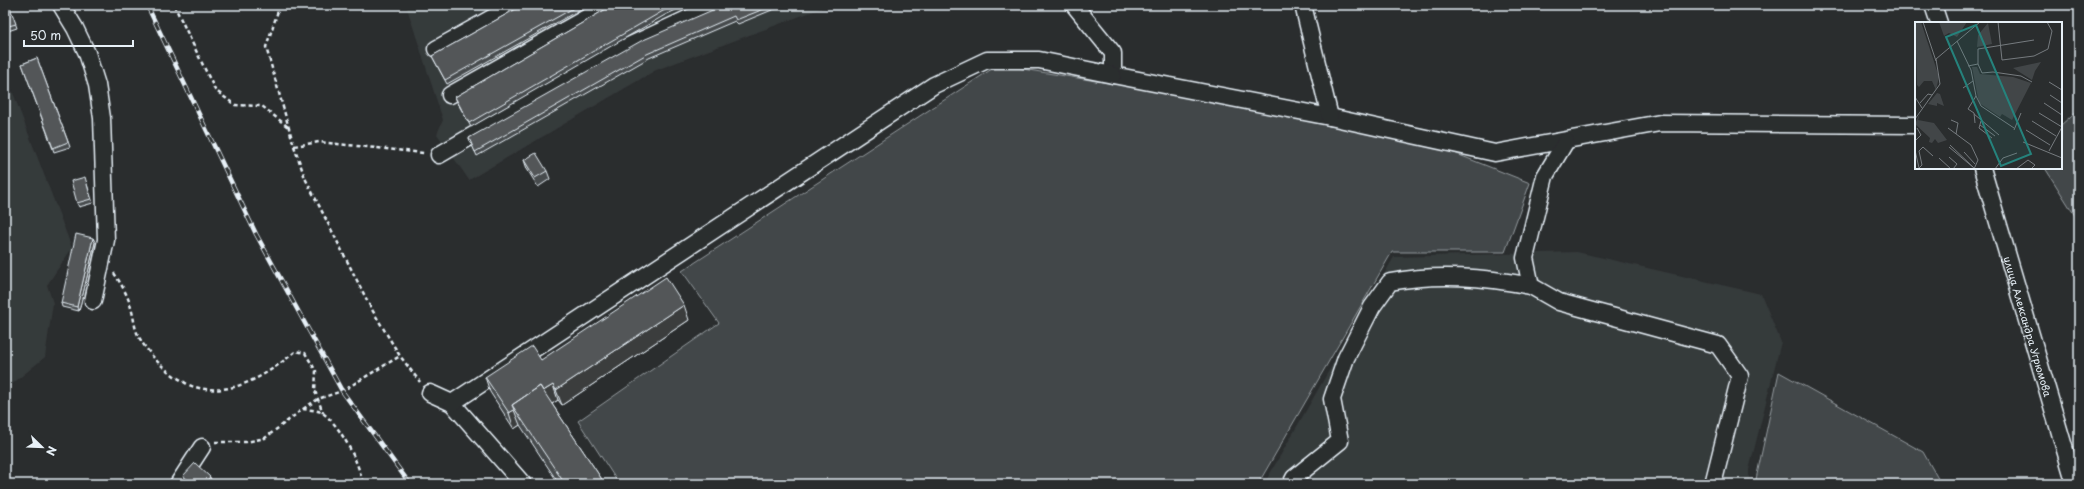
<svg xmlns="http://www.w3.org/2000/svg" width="2084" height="489" font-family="'Playpen Sans',sans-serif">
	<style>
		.built { fill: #363a3b }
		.green { fill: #424648; stroke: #959ca0 }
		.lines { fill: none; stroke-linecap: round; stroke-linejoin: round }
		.minor-casing { stroke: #e8f1f8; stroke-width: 19 }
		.path { stroke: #e8f1f8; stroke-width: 2.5; stroke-dasharray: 4 3; stroke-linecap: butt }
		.minor { stroke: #2a2d2e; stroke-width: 16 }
		.rail-casing { stroke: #e8f1f8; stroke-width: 4.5 }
		.rail { stroke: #2a2d2e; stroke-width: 3; stroke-dasharray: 9; stroke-linecap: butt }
		.wall { fill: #474b4d; stroke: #e8f1f8 }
		.shaded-wall { fill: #3a3d3e; stroke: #e8f1f8 }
		.building { fill: #535759; stroke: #e8f1f8 }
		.labels { text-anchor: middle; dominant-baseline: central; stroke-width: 3; stroke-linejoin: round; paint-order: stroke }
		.street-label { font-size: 10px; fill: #e8f1f8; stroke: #2a2d2e }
		.inset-road { fill: none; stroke: #767b7f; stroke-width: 1 }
		.view { fill: #25827c; fill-opacity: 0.15; stroke: #25827c; stroke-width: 2 }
		.inset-edge { fill: none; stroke: #e8f1f8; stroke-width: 2 }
	</style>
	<rect width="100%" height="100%" fill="#2a2d2e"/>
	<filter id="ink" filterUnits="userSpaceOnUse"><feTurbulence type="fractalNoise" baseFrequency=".025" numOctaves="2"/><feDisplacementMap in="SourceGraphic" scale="8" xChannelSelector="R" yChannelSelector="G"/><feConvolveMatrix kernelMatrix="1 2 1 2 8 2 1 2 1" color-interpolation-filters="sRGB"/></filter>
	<g filter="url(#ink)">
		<path class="built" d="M 406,5 L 830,5 L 656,70 L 469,180 L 437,134 L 443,120 Z
			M 5,72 L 72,248 L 47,285 L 53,303 L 45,357 L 5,390 Z
			M 1577,252 L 1761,294 L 1781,342 L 1749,470 L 1749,484 L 1264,484 L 1394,257 Z"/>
		<path class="green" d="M 998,65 L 1218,101 L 1439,147 L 1530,183 L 1505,252 L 1392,252 L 1258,484 L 619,484 L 578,421 L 719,323 L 682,271 Z
			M 2079,109 L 2079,222 L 2045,168 L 2061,168 L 2061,125 Z
			M 1779,372 L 1923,452 L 1941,484 L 1755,484 Z"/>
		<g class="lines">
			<g class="minor-casing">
				<g id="minor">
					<path d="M 61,5 L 75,28 L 87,53 L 97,85 L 102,118 L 106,240 L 93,301"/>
					<path d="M 1074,5 L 1113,53 L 1113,75 L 1330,117 L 1495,153 L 1660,123 L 1916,125"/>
					<path d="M 1303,5 L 1330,117"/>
					<path d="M 1933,5 L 1939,23"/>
					<path d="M 436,49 L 515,5"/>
					<path d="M 450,95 L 609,5"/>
					<path d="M 1566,141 L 1545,176 L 1525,258 L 1531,286 L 1559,302 L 1718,345 L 1740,376 L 1713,484"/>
					<path d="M 439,155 L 620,50 L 717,5"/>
					<path id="s1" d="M 1982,168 L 2075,484"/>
					<path d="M 430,393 L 452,403 L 523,484"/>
					<path d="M 452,403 L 934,85 L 987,60 L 1039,60 L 1113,75"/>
					<path d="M 178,484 L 202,447"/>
					<path d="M 1291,484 L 1294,478 L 1340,441 L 1332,399 L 1346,358 L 1372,307 L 1390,282 C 1438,273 1484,277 1531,286"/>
				</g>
			</g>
			<path class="path" d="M 174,5 L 215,90 L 235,105 L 262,106 L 288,127
				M 280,5 L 266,47 L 294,146 L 305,178 L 371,308 L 400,356 L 420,382
				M 294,146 L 319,142 L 424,153
				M 114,273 C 121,284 128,295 131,308 C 134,317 134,327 138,335 C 146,351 161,367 176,377 C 182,380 188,386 195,387 C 233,397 267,375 296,351 L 305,353 L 316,371 L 315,391 L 323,413
				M 303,409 L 318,399 L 342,391 L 400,356
				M 215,442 L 246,442 L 265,438 L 303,409 C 309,410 320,410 324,414 C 342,428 359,463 363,484"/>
			<use href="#minor" class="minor"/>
			<g class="rail-casing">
				<path id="rail" d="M 147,5 L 256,234 L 342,391 L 410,484"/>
			</g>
			<use href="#rail" class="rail"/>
		</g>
		<path class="wall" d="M 5,5 L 9,5 L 17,28 L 5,32 Z
			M 492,5 L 497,5 L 493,7 Z
			M 523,5 L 588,5 L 447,84 L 434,60 L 432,56 Z
			M 613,5 L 687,5 L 665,15 L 471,127 L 457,102 L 455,97 Z
			M 724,5 L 789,5 L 772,10 L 738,24 L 735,21 L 649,58 L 477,156 L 469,138 Z
			M 37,58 L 70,147 L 54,152 L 22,64 Z
			M 524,160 L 547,171 L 550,179 L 538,187 L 527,169 Z
			M 86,181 L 93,203 L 79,207 L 77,203 Z
			M 93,238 L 95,242 L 79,311 L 62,307 L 61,303 Z
			M 689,320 L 562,405 L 558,400 L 552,404 L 605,484 L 559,484 L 520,425 L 514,429 L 490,392 L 485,377 L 541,360 Z
			M 183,476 L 213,484 L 187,484 Z"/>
		<path class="shaded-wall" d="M 93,238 L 95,242 L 79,311 L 77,307 Z
			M 684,305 L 689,320 L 562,405 L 556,390 Z
			M 553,385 L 558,400 L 524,422 L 515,409 Z
			M 514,410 L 520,425 L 514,429 L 509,413 Z
			M 210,477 L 213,484 L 204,484 Z"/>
		<path class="building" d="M 5,5 L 9,5 L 16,24 L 5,27 Z
			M 523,5 L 579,5 L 445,80 L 432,56 Z
			M 613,5 L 676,5 L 663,11 L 469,123 L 455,97 Z
			M 724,5 L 774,5 L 736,20 L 734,16 L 647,54 L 475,152 L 469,138 L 641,41 Z
			M 37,58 L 68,142 L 53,148 L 22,64 Z
			M 536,153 L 547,171 L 535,178 L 524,160 Z
			M 85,177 L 91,199 L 77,203 L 71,181 Z
			M 76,234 L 93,238 L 77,307 L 61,303 Z
			M 666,277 L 684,305 L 556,390 L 553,385 L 543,391 L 540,386 L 512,405 L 514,410 L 509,413 L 485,377 L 532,346 L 541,360 Z
			M 540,386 L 605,484 L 565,484 L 512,405 Z
			M 195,463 L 210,477 L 204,484 L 193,484 L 183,476 Z"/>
	</g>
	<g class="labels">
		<g class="street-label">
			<text stroke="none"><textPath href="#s1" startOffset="165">улица Александра Угрюмова</textPath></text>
		</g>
	</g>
	<g transform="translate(1915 22)">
		<rect width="147" height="147" fill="#2a2d2e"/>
		<path d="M 0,0 L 6,0 L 24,55 L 21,68 L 17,59 L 9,59 L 4,65 L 2,63 ZM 24,0 L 52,0 L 42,15 L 34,11 L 29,14 ZM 73,1 L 77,22 L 62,25 L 63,13 ZM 126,40 L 120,49 L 117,58 L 98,46 ZM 57,45 L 62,45 L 65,52 L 98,55 L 116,61 L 97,98 L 87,92 L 85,95 L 64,81 ZM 22,71 L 25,72 L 29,84 L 22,81 L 22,84 L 13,82 ZM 5,91 L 3,98 L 19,101 L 32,118 L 23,121 L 20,117 L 17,121 L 14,120 L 15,116 L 0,102 Z" fill="#424648"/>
		<path class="inset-road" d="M 8,0 L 21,39M 83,0 L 87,38 L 119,34 L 133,27 L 137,9 L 132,0M 42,19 L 56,48 L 61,74 L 53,87 L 59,91 L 60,101M 63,42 L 67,51 L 78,50 L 106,54 L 117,60M 53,44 L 63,42 L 63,27 L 119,18M 134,60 L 147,68M 48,66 L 58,59M 135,73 L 147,81M 61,74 L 66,84 L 99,106M 0,75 L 7,86M 5,81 L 13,72 L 17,73M 129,81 L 147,93M 124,91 L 147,105M 59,92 L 84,113M 0,97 L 25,62 L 21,37 L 65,0M 36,98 L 43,101 L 41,112M 66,99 L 64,106 L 77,116M 117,99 L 141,114M 65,103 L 80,114M 33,106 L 56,123 L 63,138 L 59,147M 99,108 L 106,91M 111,108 L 135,123M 0,119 L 6,113 L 2,106M 108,120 L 147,136M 35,123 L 58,145M 34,125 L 59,146M 0,128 L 4,146M 134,129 L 147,105M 49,130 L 60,142M 34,135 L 42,142 L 38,147M 24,136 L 36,147M 4,146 L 7,143 L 4,129 L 8,125 L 18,134M 80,147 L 88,136 L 102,131M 101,147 L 113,138 L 120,143 L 116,147"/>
		<path class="view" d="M 61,3 L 116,132 L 86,144 L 31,15 Z"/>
		<rect width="147" height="147" class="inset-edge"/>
	</g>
	<rect width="2084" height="489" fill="none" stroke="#2a2d2e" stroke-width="20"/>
	<rect x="10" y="10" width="2064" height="469" fill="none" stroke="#e8f1f8" stroke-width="1.5" filter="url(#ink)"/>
	<g transform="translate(42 447) rotate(113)" stroke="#2a2d2e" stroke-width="3" paint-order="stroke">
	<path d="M0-3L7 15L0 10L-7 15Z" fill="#e8f1f8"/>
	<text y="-6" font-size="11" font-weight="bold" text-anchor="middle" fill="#e8f1f8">N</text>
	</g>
	<path d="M24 40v6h109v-6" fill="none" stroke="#e8f1f8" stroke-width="2"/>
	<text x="30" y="40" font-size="12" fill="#e8f1f8" stroke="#2a2d2e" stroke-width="3" paint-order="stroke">50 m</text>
</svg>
